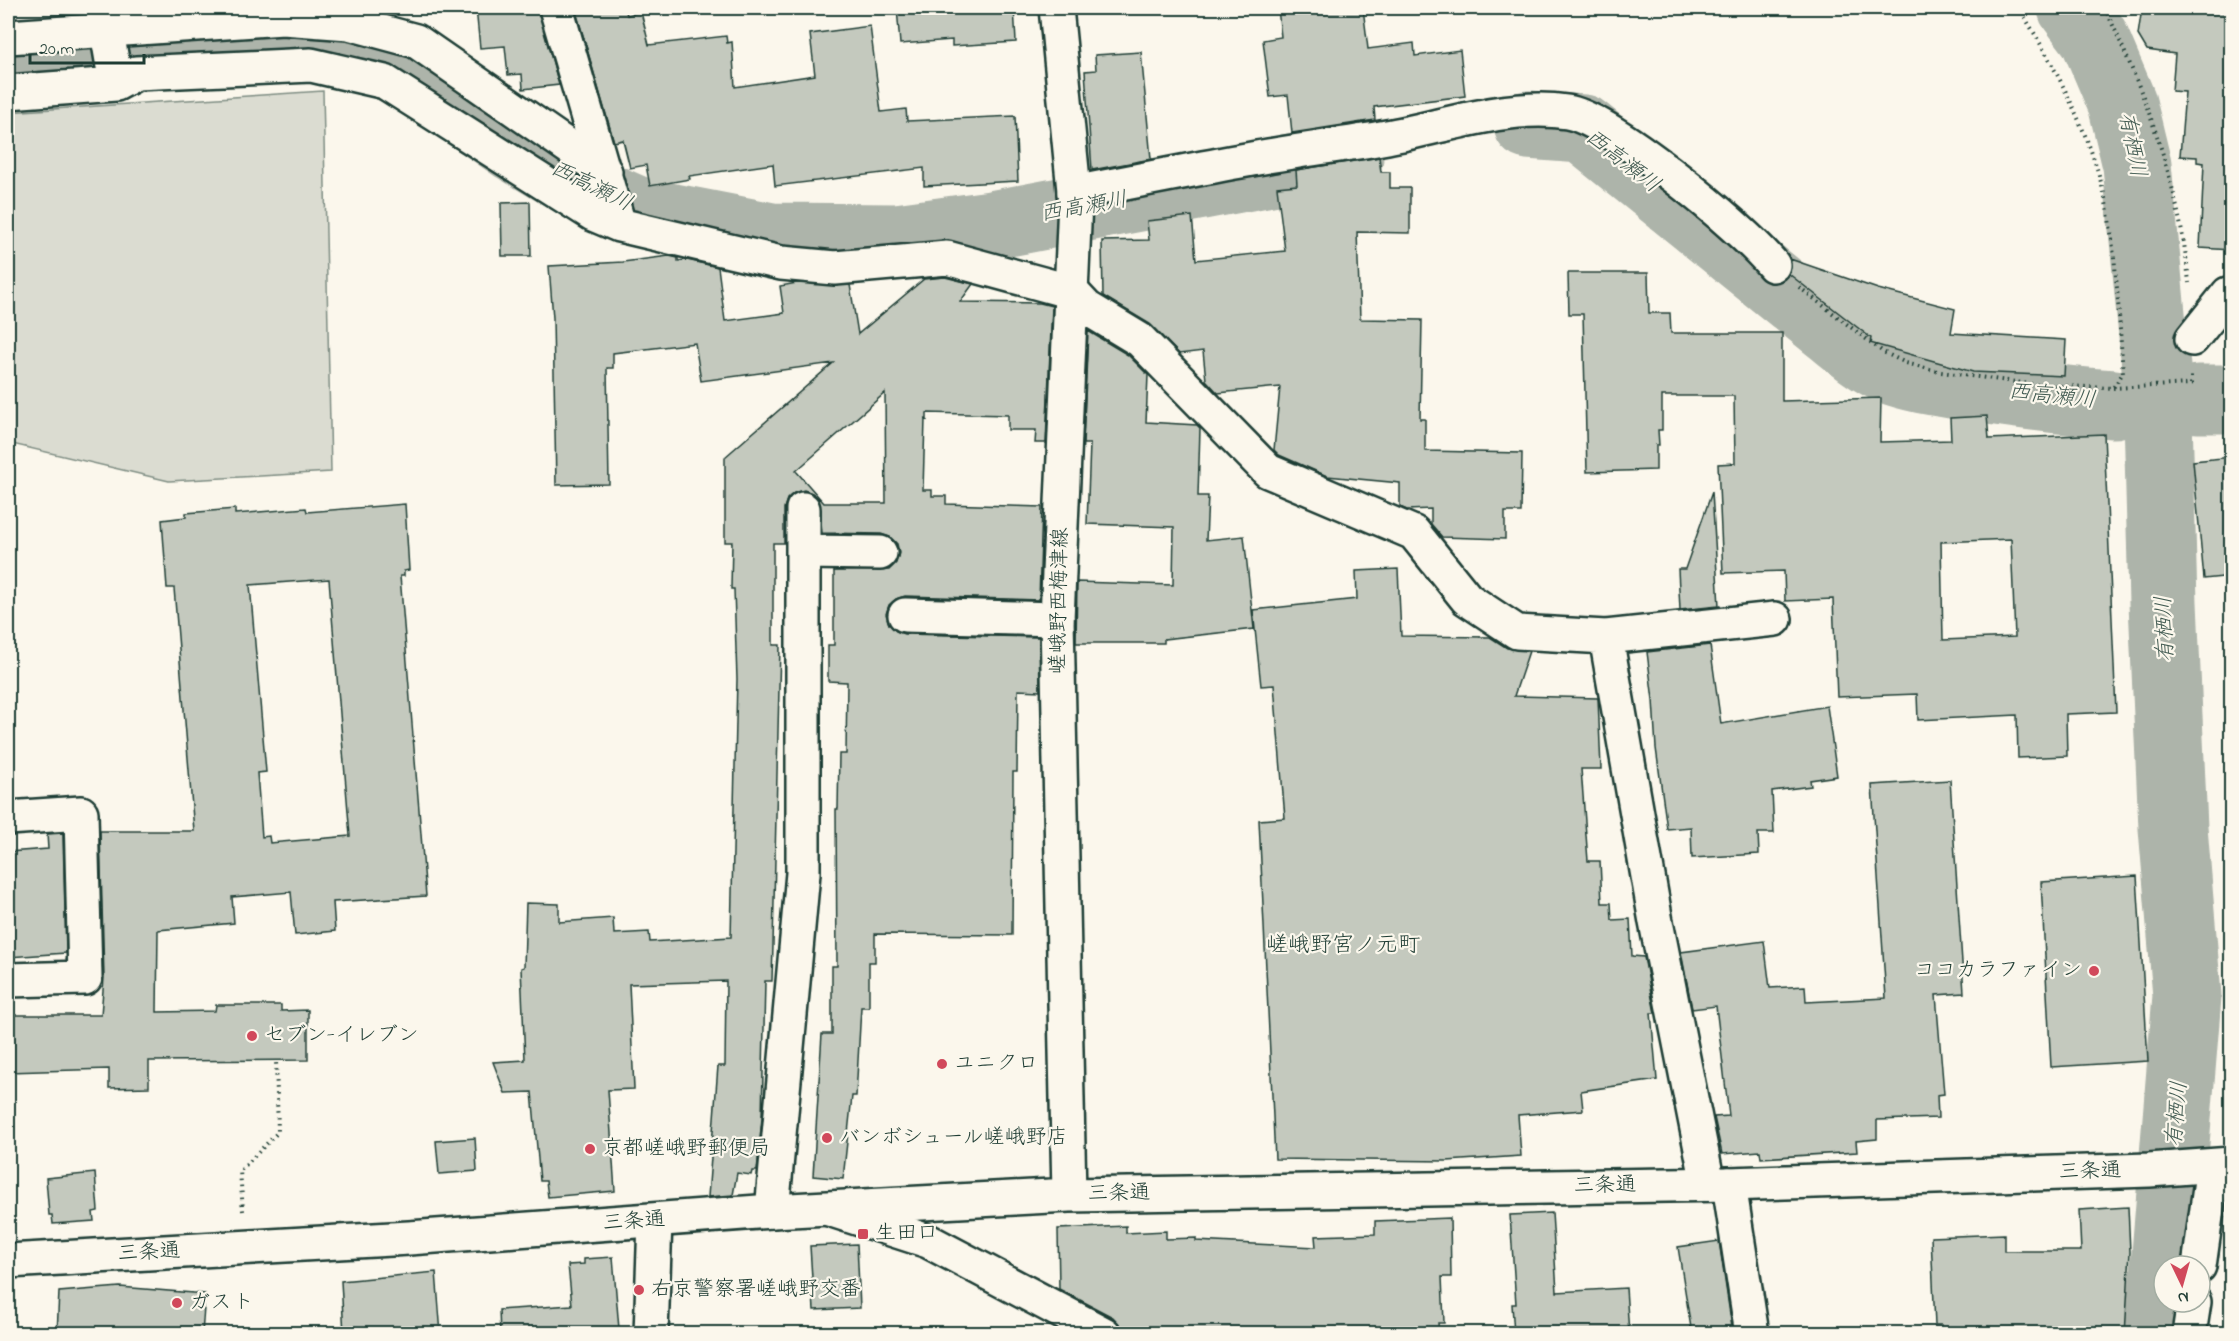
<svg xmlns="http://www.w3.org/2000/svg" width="2239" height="1341" font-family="'Indie Flower','Klee One',sans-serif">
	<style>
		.green { fill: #dbdcd1; stroke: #7d8c82; stroke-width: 1.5 }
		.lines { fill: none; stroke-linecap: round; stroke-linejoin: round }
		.river { stroke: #adb4aa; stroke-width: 69 }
		.building { fill: #c4c9be; stroke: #1f3d34; stroke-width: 1.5; fill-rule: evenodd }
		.minor-casing { stroke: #1f3d34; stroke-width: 38 }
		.major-casing { stroke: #1f3d34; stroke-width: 38 }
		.path { stroke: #1f3d34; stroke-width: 4; stroke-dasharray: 1.5 4.5; stroke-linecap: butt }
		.minor { stroke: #fbf7ec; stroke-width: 33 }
		.major { stroke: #fbf7ec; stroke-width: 33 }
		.poi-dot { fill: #d1495b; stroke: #fbf7ec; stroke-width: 2 }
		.labels { text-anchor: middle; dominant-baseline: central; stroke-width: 4.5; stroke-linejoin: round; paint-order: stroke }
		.street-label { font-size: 21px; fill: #1f3d34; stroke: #fbf7ec }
		.poi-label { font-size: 21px; fill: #1f3d34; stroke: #fbf7ec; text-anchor: start }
		.water-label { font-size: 22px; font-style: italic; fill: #425b52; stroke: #fbf7ec }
		.neighbourhood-label { font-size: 22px; fill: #1f3d34; stroke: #fbf7ec }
	</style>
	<rect width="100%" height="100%" fill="#fbf7ec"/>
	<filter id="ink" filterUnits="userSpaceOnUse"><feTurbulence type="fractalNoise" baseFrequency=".0167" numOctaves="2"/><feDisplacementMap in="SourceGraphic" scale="12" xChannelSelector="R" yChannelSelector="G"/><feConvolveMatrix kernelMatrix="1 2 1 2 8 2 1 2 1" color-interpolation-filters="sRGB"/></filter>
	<g filter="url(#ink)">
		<path class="green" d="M 323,91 L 331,472 L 169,481 L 8,443 L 8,112 Z"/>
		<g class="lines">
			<path class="river" d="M 2072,8 L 2094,37 L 2122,103 L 2137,165 L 2157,378 L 2163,603 L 2173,828 L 2187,996 L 2165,1266
				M 8,64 L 322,47 L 368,59 L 398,71 L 431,90 L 515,148 L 570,181 L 638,211 L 772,237 L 897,238 L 992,225 L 1349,157
				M 1528,125 L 1583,129 L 1829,328 C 1848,343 1868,361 1890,370 C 1917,380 1947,383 1976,388 C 2022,395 2067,401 2114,404
				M 2197,399 L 2232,399
				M 2157,1334 L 2164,1277"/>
		</g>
		<path class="building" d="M 476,8 L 538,8 L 559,85 L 523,89 L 522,74 L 508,75 L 505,46 L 480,48 Z
			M 575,8 L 625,8 L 627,15 L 641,12 L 649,45 L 726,36 L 727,43 L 732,42 L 735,87 L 815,75 L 810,34 L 870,26 L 881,112 L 906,109 L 907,121 L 1015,116 L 1018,181 L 924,186 L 924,168 L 775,186 L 773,164 L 689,176 L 690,179 L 650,186 L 646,165 L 630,168 L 623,140 L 614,142 Z
			M 897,8 L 1014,8 L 1016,42 L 952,46 L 952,40 L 900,44 Z
			M 1278,8 L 1363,8 L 1368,49 L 1414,43 L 1415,56 L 1460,50 L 1465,96 L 1374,107 L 1375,120 L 1292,133 L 1288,95 L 1270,97 L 1263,40 L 1281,37 Z
			M 2142,8 L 2232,8 L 2232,250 L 2200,248 L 2204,163 L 2197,162 L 2197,157 L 2180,156 L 2185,92 L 2172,91 L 2175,54 L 2147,50 L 2138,35 Z
			M 1141,52 L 1151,159 L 1092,170 L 1085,71 L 1096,70 L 1095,55 Z
			M 1379,157 L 1381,172 L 1390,172 L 1390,188 L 1410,188 L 1410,233 L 1357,232 L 1360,319 L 1422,320 L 1420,419 L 1425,419 L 1425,451 L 1522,453 L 1521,512 L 1505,512 L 1505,539 L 1442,537 L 1431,524 L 1431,509 L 1407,510 L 1400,507 L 1400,483 L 1327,476 L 1279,455 L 1274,450 L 1280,387 L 1218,393 L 1206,380 L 1203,351 L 1179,354 L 1150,324 L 1103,296 L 1102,241 L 1149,240 L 1147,221 L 1192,216 L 1196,260 L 1285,251 L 1277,187 L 1297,185 L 1296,170 Z
			M 530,202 L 531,256 L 502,256 L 501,203 Z
			M 669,256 L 678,258 L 678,261 L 687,260 L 718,267 L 725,321 L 784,313 L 780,286 L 797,283 L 850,285 L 858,334 L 924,279 L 945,277 L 973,284 L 960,302 L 1040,303 L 1052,306 L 1046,443 L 1035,443 L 1036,430 L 1008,430 L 1008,415 L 927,413 L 927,420 L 925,419 L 923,490 L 932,490 L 932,496 L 946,496 L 946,504 L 1042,507 L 1039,600 L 905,596 L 896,599 L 889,605 L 886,614 L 889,624 L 896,631 L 904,634 L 1039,637 L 1040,691 L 1018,690 L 1017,772 L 1013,772 L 1012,935 L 875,934 L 875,962 L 869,962 L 869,1007 L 861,1007 L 856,1096 L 852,1096 L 843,1179 L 813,1176 L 822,1034 L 832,1034 L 832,966 L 837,966 L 836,809 L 838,809 L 839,754 L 846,754 L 847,682 L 828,681 L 828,645 L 834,645 L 834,571 L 889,570 L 896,563 L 899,553 L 897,544 L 890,537 L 881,534 L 822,533 L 819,499 L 812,493 L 804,490 L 794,493 L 787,499 L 784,508 L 784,543 L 773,543 L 773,645 L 780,645 L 773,944 L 772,981 L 765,981 L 762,1118 L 757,1171 L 752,1171 L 751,1175 L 737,1173 L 733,1195 L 708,1197 L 718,1066 L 725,1066 L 726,981 L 629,984 L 634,1089 L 608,1090 L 615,1191 L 548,1197 L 546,1181 L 540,1181 L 532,1092 L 505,1093 L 493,1062 L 525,1060 L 521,968 L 524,967 L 526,903 L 559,904 L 559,922 L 613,918 L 614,934 L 649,932 L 650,942 L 731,937 L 737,679 L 734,589 L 731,589 L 732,542 L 725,542 L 725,457 L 833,363 L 701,381 L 695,343 L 613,353 L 613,368 L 607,368 L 609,484 L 556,485 L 553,318 L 549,266 L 623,262 ZM 885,393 L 886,503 L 824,503 L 796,471 Z
			M 1790,259 L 1878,289 L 1955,309 L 1951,333 L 2066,340 L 2064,376 L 1973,372 L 1870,343 L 1871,338 L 1789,274 Z
			M 1568,273 L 1648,273 L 1649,313 L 1670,313 L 1671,333 L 1782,333 L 1782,401 L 1881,398 L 1880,442 L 1951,440 L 1950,418 L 1987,416 L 1989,439 L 2104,434 L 2116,712 L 2066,714 L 2067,756 L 2018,758 L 2017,715 L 1918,720 L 1917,694 L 1837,697 L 1833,599 L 1785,601 L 1784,571 L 1723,573 L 1718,464 L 1735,463 L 1734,396 L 1662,396 L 1662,430 L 1658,430 L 1659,445 L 1656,445 L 1656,470 L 1587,472 L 1583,314 L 1569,314 ZM 2011,539 L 2015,637 L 1943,640 L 1941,542 Z
			M 1088,331 L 1128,355 L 1148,375 L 1146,422 L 1197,425 L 1200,428 L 1198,496 L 1208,496 L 1206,540 L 1244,536 L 1254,629 L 1164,639 L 1164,643 L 1076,643 L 1077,582 L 1173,585 L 1174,527 L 1087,524 L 1090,444 L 1083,444 Z
			M 2232,457 L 2232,576 L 2204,579 L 2193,461 Z
			M 1712,492 L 1719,606 L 1680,610 L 1678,569 L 1685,569 Z
			M 405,504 L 409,570 L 404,571 L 404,576 L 400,576 L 426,896 L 333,902 L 335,931 L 295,935 L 291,892 L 232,897 L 234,923 L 158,930 L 157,1012 L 215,1011 L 216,1005 L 281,1005 L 281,1011 L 308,1010 L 308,1060 L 149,1061 L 149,1087 L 109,1088 L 109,1069 L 8,1072 L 8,1015 L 101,1015 L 104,978 L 100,831 L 194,831 L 174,588 L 167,588 L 162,520 L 186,517 L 186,513 L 235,509 L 235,514 L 306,508 L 307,512 ZM 329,579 L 350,836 L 270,843 L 269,836 L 262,837 L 257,773 L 266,772 L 250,585 Z
			M 1398,569 L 1401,636 L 1490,637 L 1507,648 L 1529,651 L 1514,696 L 1598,698 L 1601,769 L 1581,769 L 1588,861 L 1600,861 L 1602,903 L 1611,903 L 1612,920 L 1630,919 L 1632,956 L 1644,957 L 1655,1013 L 1651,1013 L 1657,1080 L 1581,1091 L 1583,1110 L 1518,1115 L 1521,1156 L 1447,1161 L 1275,1159 L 1259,820 L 1285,818 L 1274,685 L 1261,686 L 1253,610 L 1357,599 L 1356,571 Z
			M 1710,645 L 1721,724 L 1827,706 L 1837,776 L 1810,780 L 1811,786 L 1772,791 L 1774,833 L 1758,833 L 1759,854 L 1692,858 L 1691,827 L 1667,829 L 1656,748 L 1653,700 L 1647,652 Z
			M 1950,780 L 1964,993 L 1936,995 L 1944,1094 L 1937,1095 L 1938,1118 L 1877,1120 L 1877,1139 L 1856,1141 L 1857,1152 L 1761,1158 L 1760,1151 L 1722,1154 L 1714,1117 L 1729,1116 L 1716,1006 L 1692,1009 L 1681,952 L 1764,941 L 1770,988 L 1805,986 L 1806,1002 L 1886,998 L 1872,785 Z
			M 63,833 L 66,953 L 8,957 L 8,852 L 48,849 L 47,834 Z
			M 2137,876 L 2148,1061 L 2051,1067 L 2041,882 Z
			M 475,1138 L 477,1171 L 439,1174 L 436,1141 Z
			M 95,1173 L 98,1211 L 93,1212 L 94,1221 L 53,1224 L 52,1215 L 49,1215 L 46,1178 Z
			M 2128,1207 L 2130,1252 L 2125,1334 L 1941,1334 L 1941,1325 L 1935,1325 L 1931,1237 L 2004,1234 L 2004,1251 L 2081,1251 L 2079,1210 Z
			M 1552,1213 L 1557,1292 L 1626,1288 L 1629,1334 L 1514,1334 L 1512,1304 L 1516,1304 L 1510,1215 Z
			M 1450,1218 L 1451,1277 L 1442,1277 L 1444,1323 L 1438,1323 L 1439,1334 L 1123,1334 L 1120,1325 L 1113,1317 L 1059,1289 L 1058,1229 L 1126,1226 L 1126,1233 L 1166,1231 L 1166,1239 L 1196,1238 L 1196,1241 L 1316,1247 L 1315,1236 L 1375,1234 L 1375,1221 Z
			M 1719,1241 L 1733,1334 L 1692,1334 L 1678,1247 Z
			M 857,1244 L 860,1308 L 814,1310 L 810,1246 Z
			M 613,1257 L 619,1329 L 615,1329 L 615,1332 L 500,1334 L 499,1310 L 572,1305 L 568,1265 L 584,1264 L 584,1259 Z
			M 436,1272 L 441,1334 L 344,1334 L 341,1281 Z
			M 120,1287 L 205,1294 L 202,1334 L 57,1334 L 59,1292 Z"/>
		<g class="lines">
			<g class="minor-casing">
				<path id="minor" d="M 103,8 L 116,84
					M 556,8 L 619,225
					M 8,37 L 283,18 L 349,23 L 416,41 L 605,172
					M 8,92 L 116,84 L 136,73 L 311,65 L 385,82 L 593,214 L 619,225 L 781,263 L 835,268 L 947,258 L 1072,292 L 1087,308 L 1140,340 L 1268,471 L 1414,533 L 1467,599 L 1517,632 L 1606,637 L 1656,922 L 1708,1184
					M 1074,193 C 1135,181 1196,169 1257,158 C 1300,150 1344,145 1387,137 C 1445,127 1507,103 1567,112 C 1610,118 1744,229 1773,265
					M 2192,339 L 2228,294
					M 804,552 L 880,553
					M 905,615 L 1057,619
					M 1606,637 L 1775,619
					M 8,818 L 81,813 L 85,978 L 8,980
					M 1729,1184 L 1752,1334
					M 829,1209 L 928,1241 L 1104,1334
					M 772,1211 L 803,873 L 803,509
					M 2199,1266 L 2213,1166
					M 651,1334 L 655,1221
					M 2189,1334 L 2194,1302"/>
			</g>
			<g class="major-casing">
				<path id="major" d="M 1056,8 L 1075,201 L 1057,619 L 1069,1195
					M 8,1261 L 409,1238 L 772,1211 L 1069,1195 L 1729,1184 L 2149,1170 L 2232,1164"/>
			</g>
			<path class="path" d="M 2105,8 C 2146,96 2180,186 2189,283
				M 1799,287 L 1883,352 L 1906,363 L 1941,372 L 2038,385 L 2113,388 L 2123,373 C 2119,320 2117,266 2108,213 C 2096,144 2056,67 2019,8
				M 2113,388 L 2191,384 L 2191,375
				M 243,1211 L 240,1171 L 278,1132 L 276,1060"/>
			<use href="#minor" class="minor"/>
			<use href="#major" class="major"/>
		</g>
	</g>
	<g class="poi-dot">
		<circle cx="2094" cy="971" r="6"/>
		<circle cx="252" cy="1036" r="6"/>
		<circle cx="942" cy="1064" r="6"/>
		<circle cx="827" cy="1138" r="6"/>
		<circle cx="590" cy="1149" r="6"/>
		<rect x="857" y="1228" width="12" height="12" rx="3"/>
		<circle cx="639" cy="1290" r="6"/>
		<circle cx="177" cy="1303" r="6"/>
	</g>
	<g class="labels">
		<g class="street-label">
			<text transform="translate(1060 601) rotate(-89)">嵯峨野西梅津線</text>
			<text transform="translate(2090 1172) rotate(-2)">三条通</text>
			<text transform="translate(1605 1186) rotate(-1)">三条通</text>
			<text transform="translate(1119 1194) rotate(-1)">三条通</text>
			<text transform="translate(634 1222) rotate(-4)">三条通</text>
			<text transform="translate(149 1253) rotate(-3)">三条通</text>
		</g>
		<g class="poi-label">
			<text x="2082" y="971" text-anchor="end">ココカラファイン</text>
			<text x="264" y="1036">セブン-イレブン</text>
			<text x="954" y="1064">ユニクロ</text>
			<text x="839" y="1138">バンボシュール嵯峨野店</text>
			<text x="602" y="1149">京都嵯峨野郵便局</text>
			<text x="875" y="1234">生田口</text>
			<text x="651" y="1290">右京警察署嵯峨野交番</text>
			<text x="189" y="1303">ガスト</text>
		</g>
		<g class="water-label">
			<text transform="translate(2131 145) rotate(79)">有栖川</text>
			<text transform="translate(1622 162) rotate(38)">西高瀬川</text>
			<text transform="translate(591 187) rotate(26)">西高瀬川</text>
			<text transform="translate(1084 208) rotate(-10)">西高瀬川</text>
			<text transform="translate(2052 397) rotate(6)">西高瀬川</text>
			<text transform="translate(2166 629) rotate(-92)">有栖川</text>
			<text transform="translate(2178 1114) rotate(-85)">有栖川</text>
		</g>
		<g class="neighbourhood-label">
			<text x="1343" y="946">嵯峨野宮ノ元町</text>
		</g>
	</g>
	<rect width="2239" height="1341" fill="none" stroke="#fbf7ec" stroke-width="30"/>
	<rect x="15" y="15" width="2209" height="1311" fill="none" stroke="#1f3d34" stroke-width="2" filter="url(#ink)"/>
	<g transform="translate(2182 1284) rotate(175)"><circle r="28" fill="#fbf7ec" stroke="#a3ada2" stroke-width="1.5"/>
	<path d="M0-4.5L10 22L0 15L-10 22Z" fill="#d1495b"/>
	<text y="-9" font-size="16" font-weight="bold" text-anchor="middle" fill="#1f3d34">N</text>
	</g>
	<path d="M30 54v9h114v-9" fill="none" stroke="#1f3d34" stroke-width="3"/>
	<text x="39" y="54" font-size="18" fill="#1f3d34" stroke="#fbf7ec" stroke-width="4.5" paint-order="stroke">20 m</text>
</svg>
